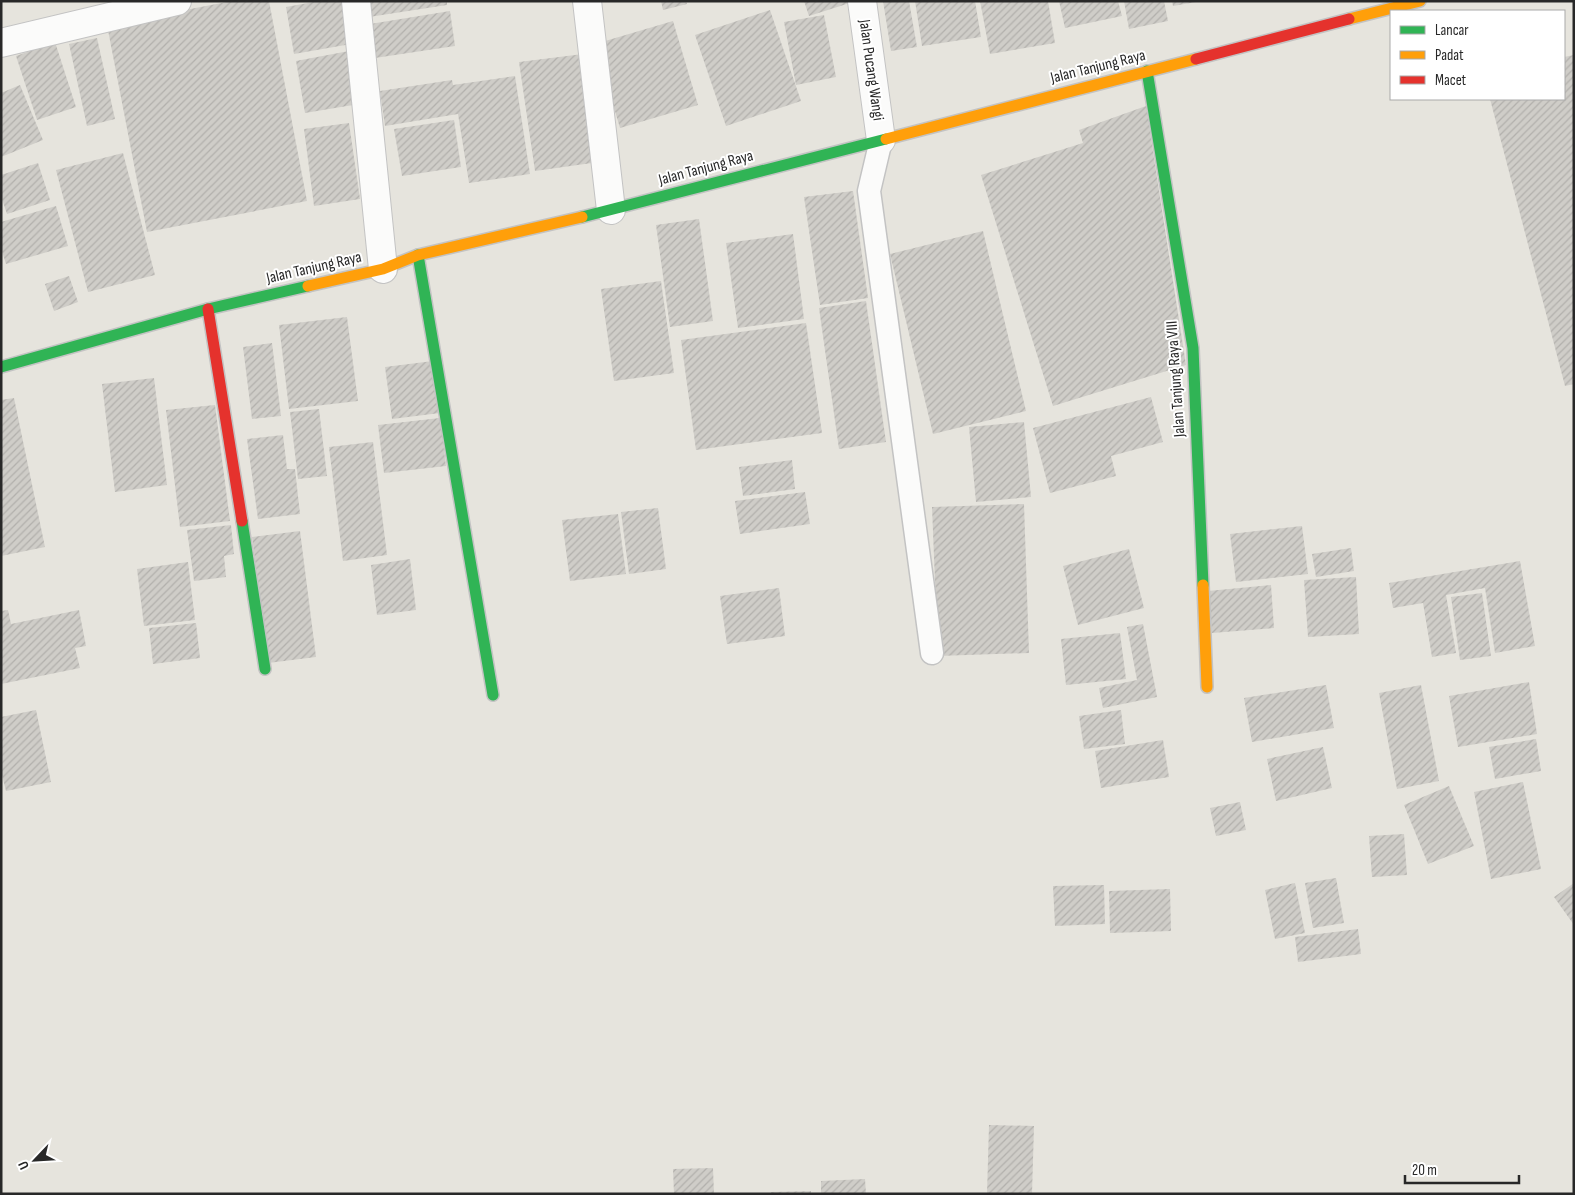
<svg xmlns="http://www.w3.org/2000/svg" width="1575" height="1195" font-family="'Sofia Sans Condensed',sans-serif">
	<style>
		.building { fill: url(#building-hatch) }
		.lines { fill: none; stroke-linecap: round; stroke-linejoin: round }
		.lane-casing { stroke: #c3c3c3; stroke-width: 25 }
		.street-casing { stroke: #c3c3c3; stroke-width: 30 }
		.fast-casing { stroke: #c3c3c3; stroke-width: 14 }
		.slow-casing { stroke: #c3c3c3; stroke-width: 14 }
		.jam-casing { stroke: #c3c3c3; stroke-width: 14 }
		.lane { stroke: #fbfbfa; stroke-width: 22 }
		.street { stroke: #fbfbfa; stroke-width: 28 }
		.fast { stroke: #30b455; stroke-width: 11 }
		.slow { stroke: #ff9f0a; stroke-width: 11 }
		.jam { stroke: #e5322d; stroke-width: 11 }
		.labels { text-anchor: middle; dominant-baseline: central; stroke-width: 4; stroke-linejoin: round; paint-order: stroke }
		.street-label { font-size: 16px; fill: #282828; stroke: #fff }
	</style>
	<defs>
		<pattern id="building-hatch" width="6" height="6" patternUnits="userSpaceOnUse" patternTransform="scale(1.25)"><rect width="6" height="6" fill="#cfcdc8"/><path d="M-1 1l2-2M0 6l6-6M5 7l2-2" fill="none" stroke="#b2b0ac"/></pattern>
	</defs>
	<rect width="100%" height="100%" fill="#e6e4dd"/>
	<path class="building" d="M 232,1 L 269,1 L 307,201 L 147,232 L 107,25 Z
		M 319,1 L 343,1 L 351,44 L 294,54 L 286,7 Z
		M 367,1 L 447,1 L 447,5 L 369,17 Z
		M 661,1 L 686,1 L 687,4 L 663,10 Z
		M 804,1 L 853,1 L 853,2 L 809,16 Z
		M 883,1 L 909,1 L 917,47 L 891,51 Z
		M 915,1 L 975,1 L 981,37 L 922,46 Z
		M 980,1 L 1048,1 L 1055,43 L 990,54 Z
		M 1059,1 L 1118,1 L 1122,16 L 1065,28 Z
		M 1124,1 L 1164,1 L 1168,21 L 1129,29 Z
		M 1172,1 L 1196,1 L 1196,2 L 1173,6 Z
		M 770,10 L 801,101 L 726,126 L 695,35 Z
		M 450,11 L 455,46 L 375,58 L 370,24 Z
		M 824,15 L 836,77 L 796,85 L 784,22 Z
		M 673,21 L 698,105 L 620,128 L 595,44 Z
		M 97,38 L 115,119 L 87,126 L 69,44 Z
		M 55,42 L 76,107 L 37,120 L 16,56 Z
		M 349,51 L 359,104 L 305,113 L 296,61 Z
		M 583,54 L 599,162 L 535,171 L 519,62 Z
		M 1574,55 L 1574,384 L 1565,386 L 1490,99 L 1564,99 L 1564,57 Z
		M 515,76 L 530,174 L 469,183 L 458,114 L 385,126 L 380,91 L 452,80 L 453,85 Z
		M 20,85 L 43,140 L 1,157 L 1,93 Z
		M 1146,106 L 1186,365 L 1053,406 L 981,175 L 1083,143 L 1079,130 Z
		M 454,120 L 461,167 L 402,176 L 394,129 Z
		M 349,123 L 360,199 L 314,206 L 304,129 Z
		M 123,153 L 155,275 L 88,292 L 56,170 Z
		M 38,163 L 50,200 L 7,214 L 1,196 L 1,175 Z
		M 853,191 L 868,298 L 820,305 L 804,197 Z
		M 56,206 L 68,246 L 6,264 L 1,248 L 1,222 Z
		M 699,219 L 713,321 L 670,327 L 656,225 Z
		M 983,231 L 1026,411 L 933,434 L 890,254 Z
		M 793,234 L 804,319 L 738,328 L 726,243 Z
		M 69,276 L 78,302 L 54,311 L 45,284 Z
		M 661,281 L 674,373 L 614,381 L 601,289 Z
		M 866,301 L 886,442 L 839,449 L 819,308 Z
		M 347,317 L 358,401 L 289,409 L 279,325 Z
		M 806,323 L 822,433 L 696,450 L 681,340 Z
		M 272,343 L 281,416 L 252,419 L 243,347 Z
		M 433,361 L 440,413 L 392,419 L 385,367 Z
		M 154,378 L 167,485 L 115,492 L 102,384 Z
		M 1151,397 L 1163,442 L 1111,456 L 1116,476 L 1050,493 L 1033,428 Z
		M 14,398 L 45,547 L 1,556 L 1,400 Z
		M 215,405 L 230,521 L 180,527 L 166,410 Z
		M 319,409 L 327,476 L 298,479 L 290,412 Z
		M 440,418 L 446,466 L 384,473 L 378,425 Z
		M 1024,422 L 1031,497 L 976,502 L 969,427 Z
		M 283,435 L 287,469 L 295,469 L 300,514 L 258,519 L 247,439 Z
		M 373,442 L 387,555 L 343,561 L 329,447 Z
		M 792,460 L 795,489 L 743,496 L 739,467 Z
		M 805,492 L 810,524 L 740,534 L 735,501 Z
		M 1024,504 L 1029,653 L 938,656 L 932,507 Z
		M 658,508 L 666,569 L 629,574 L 621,512 Z
		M 618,514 L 626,574 L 570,581 L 562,520 Z
		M 231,525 L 234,554 L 224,556 L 226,577 L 194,581 L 187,530 Z
		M 1302,526 L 1308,574 L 1236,582 L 1230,534 Z
		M 300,531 L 316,657 L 268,663 L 252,537 Z
		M 1351,548 L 1354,571 L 1316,577 L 1312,554 Z
		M 1129,549 L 1144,608 L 1078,625 L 1063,566 Z
		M 410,559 L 416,610 L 377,615 L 371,565 Z
		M 1520,561 L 1535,646 L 1495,653 L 1485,588 L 1446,595 L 1456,653 L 1432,657 L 1423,603 L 1393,608 L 1389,583 Z
		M 188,562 L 195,620 L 144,626 L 137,569 Z
		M 1356,577 L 1359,634 L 1308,637 L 1304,580 Z
		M 1271,585 L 1274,628 L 1212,633 L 1208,591 Z
		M 779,588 L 785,636 L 727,644 L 720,596 Z
		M 1482,593 L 1491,656 L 1460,660 L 1451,597 Z
		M 8,610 L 11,624 L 79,610 L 86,646 L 75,648 L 80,668 L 1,684 L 1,611 Z
		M 196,623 L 200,658 L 153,664 L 149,628 Z
		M 1143,624 L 1157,697 L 1103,708 L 1099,688 L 1137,680 L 1127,627 Z
		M 1120,633 L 1126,679 L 1066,685 L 1061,639 Z
		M 1529,682 L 1537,734 L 1458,747 L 1449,696 Z
		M 1326,685 L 1334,728 L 1252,742 L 1244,698 Z
		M 1421,685 L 1439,781 L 1397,789 L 1379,693 Z
		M 36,710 L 51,782 L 6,791 L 1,771 L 1,717 Z
		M 1121,710 L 1125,744 L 1084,749 L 1079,716 Z
		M 1536,739 L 1541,771 L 1495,779 L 1489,747 Z
		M 1163,740 L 1169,777 L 1101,788 L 1095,751 Z
		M 1323,747 L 1332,788 L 1276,801 L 1267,759 Z
		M 1523,782 L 1541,869 L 1491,879 L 1474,792 Z
		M 1449,786 L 1474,846 L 1428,864 L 1404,805 Z
		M 1240,802 L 1246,830 L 1216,836 L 1210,808 Z
		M 1404,834 L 1407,875 L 1372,877 L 1369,836 Z
		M 1336,878 L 1344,923 L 1313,928 L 1305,883 Z
		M 1295,883 L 1305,933 L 1275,939 L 1265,890 Z
		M 1574,883 L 1574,925 L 1554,897 Z
		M 1104,885 L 1105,924 L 1055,926 L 1053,886 Z
		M 1170,889 L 1171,931 L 1110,933 L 1109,891 Z
		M 1358,929 L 1361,954 L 1298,962 L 1295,937 Z
		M 989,1125 L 1034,1126 L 1032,1194 L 987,1194 Z
		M 713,1168 L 714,1194 L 674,1194 L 673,1169 Z
		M 865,1179 L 866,1194 L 821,1194 L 821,1181 Z
		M 811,1191 L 811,1194 L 771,1194 L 771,1192 Z"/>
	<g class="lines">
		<g class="lane-casing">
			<path id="lane" d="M 881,140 L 869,191 L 932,653"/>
		</g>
		<g class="street-casing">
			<path id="street" d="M 356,1 L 383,269
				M 587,1 L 611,210
				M 862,1 L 881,140
				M 1,43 L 177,1"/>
		</g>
		<g class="fast-casing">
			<path id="fast" d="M 1147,71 L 1193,348 L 1203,585
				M 582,217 L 886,139
				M 418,255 L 493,695
				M 1,367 L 208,309 L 308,286
				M 242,521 L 265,669"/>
		</g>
		<g class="slow-casing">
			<path id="slow" d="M 1349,19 L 1420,1
				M 886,139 L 1196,59
				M 308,286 L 383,269 L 418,255 L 582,217
				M 1203,585 L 1207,687"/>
		</g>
		<g class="jam-casing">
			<path id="jam" d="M 1196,59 L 1349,19
				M 208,309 L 242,521"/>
		</g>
		<use href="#lane" class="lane"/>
		<use href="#street" class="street"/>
		<use href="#fast" class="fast"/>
		<use href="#slow" class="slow"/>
		<use href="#jam" class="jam"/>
	</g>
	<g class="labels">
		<g class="street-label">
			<text transform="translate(1098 67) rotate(-14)">Jalan Tanjung Raya</text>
			<text transform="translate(871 70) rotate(82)">Jalan Pucang Wangi</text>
			<text transform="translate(706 168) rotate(-15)">Jalan Tanjung Raya</text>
			<text transform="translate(314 268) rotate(-13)">Jalan Tanjung Raya</text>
			<text transform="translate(1176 379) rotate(-94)">Jalan Tanjung Raya VIII</text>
		</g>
	</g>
	<rect width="1575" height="1195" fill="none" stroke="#282828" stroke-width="5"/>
	<rect x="1390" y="10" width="175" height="90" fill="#ffffff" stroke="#a9a9a9"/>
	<rect x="1400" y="26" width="25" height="8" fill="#30b455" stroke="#a9a9a9"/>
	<text x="1435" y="35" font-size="15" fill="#282828">Lancar</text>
	<rect x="1400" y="51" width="25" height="8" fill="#ff9f0a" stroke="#a9a9a9"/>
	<text x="1435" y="60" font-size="15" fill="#282828">Padat</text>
	<rect x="1400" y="76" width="25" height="8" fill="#e5322d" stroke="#a9a9a9"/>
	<text x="1435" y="85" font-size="15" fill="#282828">Macet</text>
	<g transform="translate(35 1160) rotate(245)" stroke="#ffffff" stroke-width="4" paint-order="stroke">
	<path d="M0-4L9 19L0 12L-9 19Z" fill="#282828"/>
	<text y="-8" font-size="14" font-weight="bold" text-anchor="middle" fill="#282828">U</text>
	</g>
	<path d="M1405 1175v8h114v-8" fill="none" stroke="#282828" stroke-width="2.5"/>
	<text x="1412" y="1175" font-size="15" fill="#282828" stroke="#ffffff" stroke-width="4" paint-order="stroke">20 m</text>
</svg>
